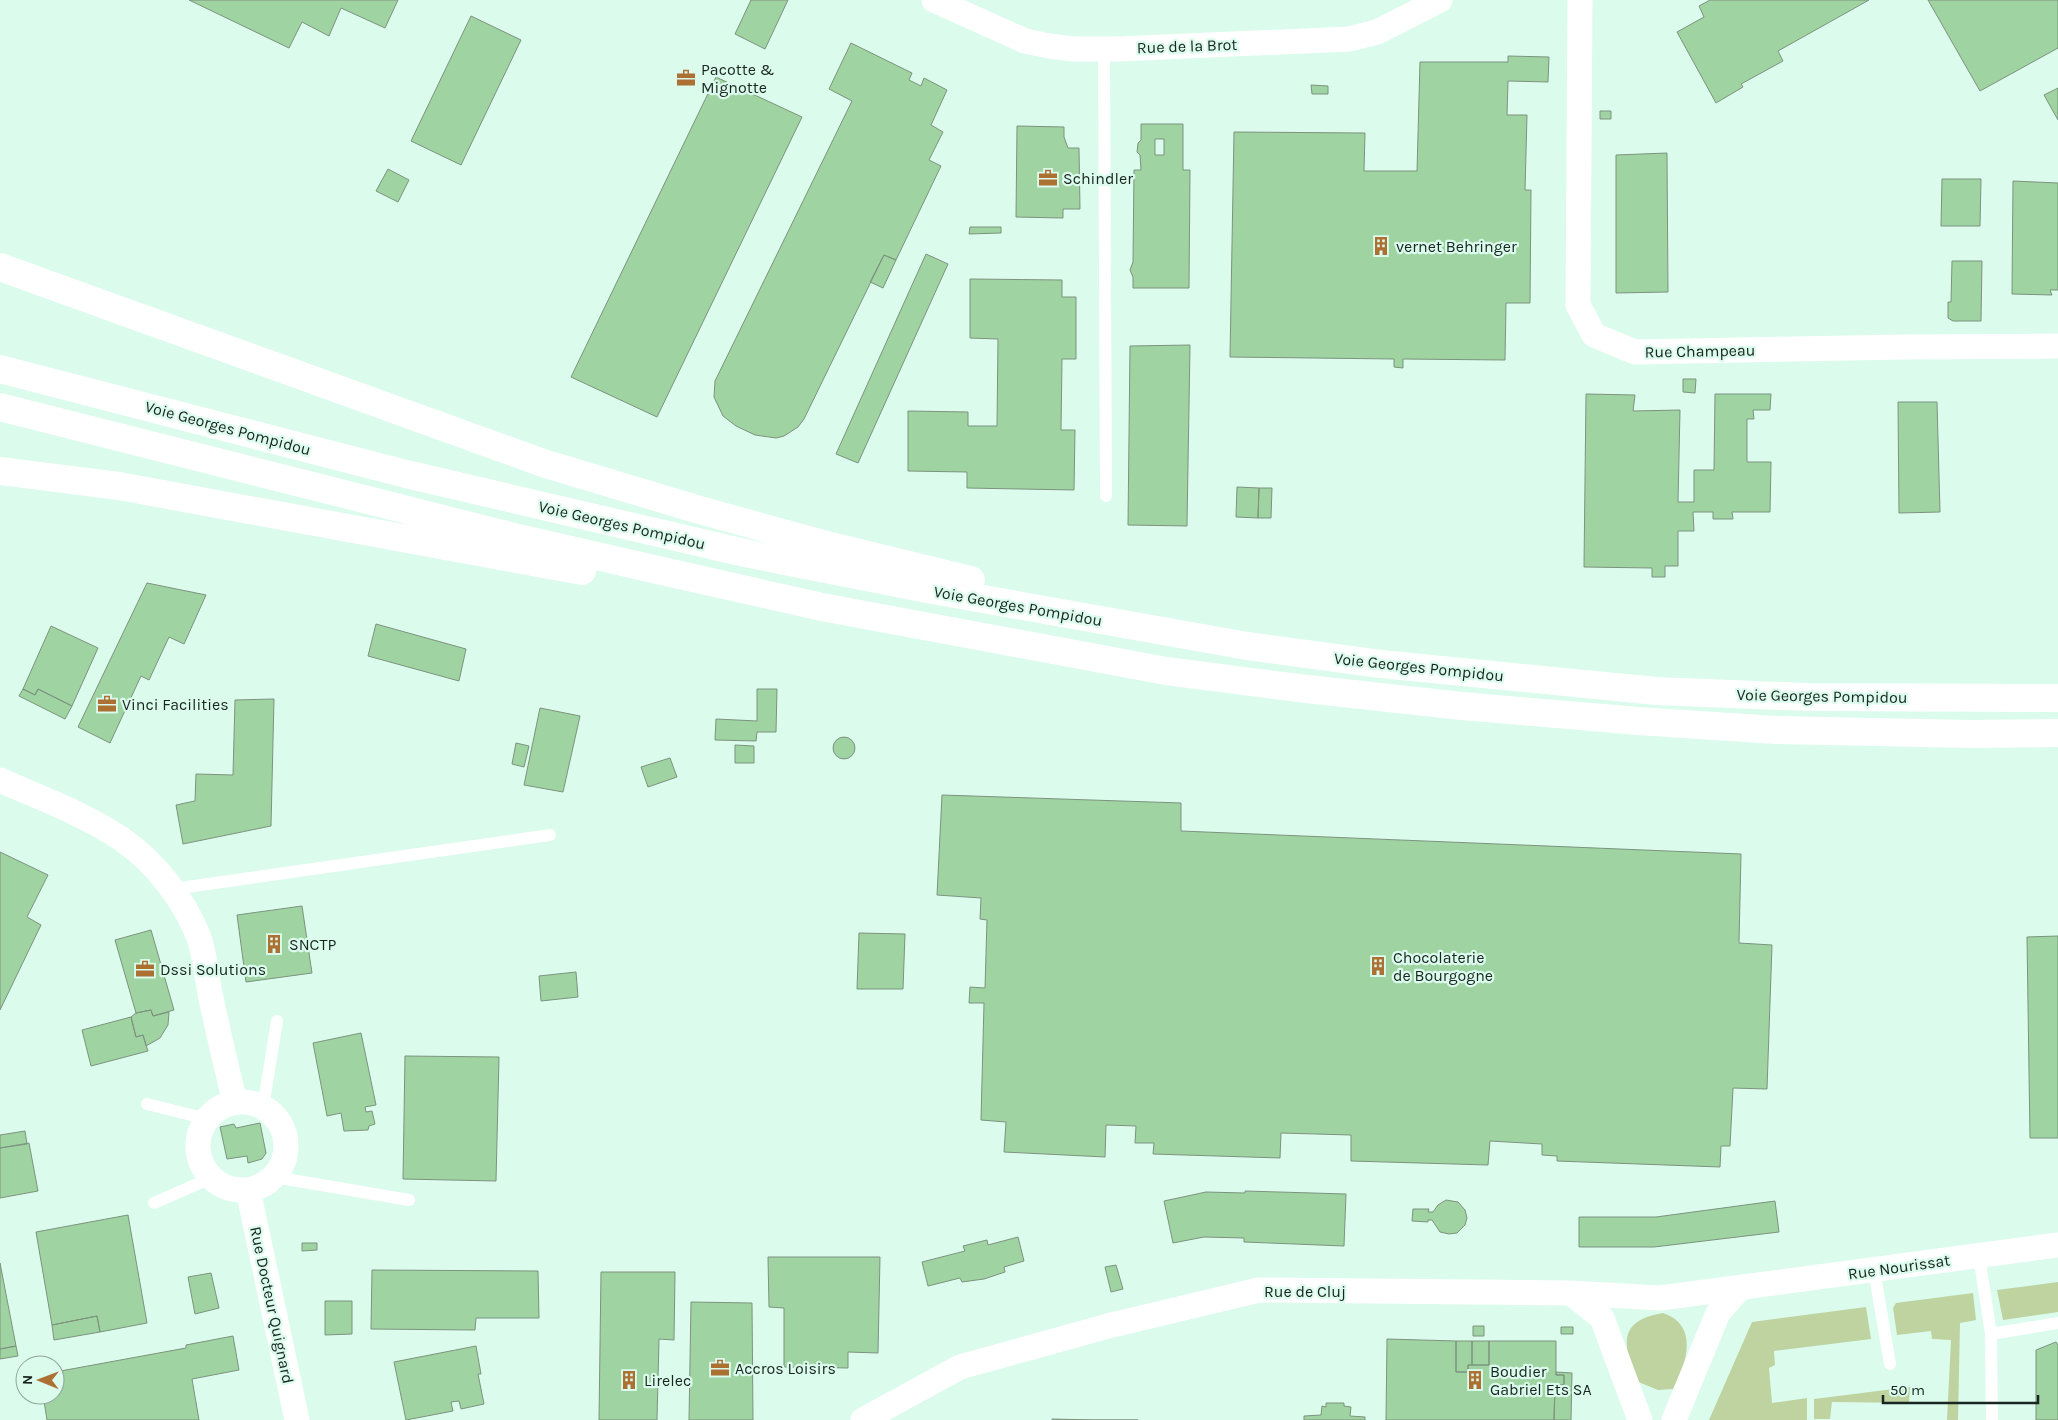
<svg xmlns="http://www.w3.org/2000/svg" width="2058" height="1420" font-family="Karla,sans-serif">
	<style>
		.green { fill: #bed3a0 }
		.building { fill: #9fd3a2; stroke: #7d937e; fill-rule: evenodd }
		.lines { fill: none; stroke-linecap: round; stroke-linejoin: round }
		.service { stroke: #fff; stroke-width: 12 }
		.minor { stroke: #fff; stroke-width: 25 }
		.trunk { stroke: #fff; stroke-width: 28 }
		.labels { text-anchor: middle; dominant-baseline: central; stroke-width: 4.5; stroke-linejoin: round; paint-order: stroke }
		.street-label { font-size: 16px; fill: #192520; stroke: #dbfbed }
		.poi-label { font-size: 16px; fill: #192520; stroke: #dbfbed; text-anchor: start }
	</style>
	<rect width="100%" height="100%" fill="#dbfbed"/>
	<path class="green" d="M 2058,1282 L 2058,1312 L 2003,1320 L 1997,1290 Z
		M 1973,1293 L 1976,1320 L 1960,1323 L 1958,1420 L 1947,1420 L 1951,1340 L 1932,1339 L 1931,1331 L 1897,1335 L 1893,1308 L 1896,1303 Z
		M 1866,1307 L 1871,1339 L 1774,1351 L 1775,1365 L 1769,1368 L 1772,1403 L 1807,1398 L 1807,1420 L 1709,1420 L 1752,1322 Z
		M 1663,1313 C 1699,1325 1687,1364 1673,1389 L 1658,1390 L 1636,1381 C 1624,1346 1616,1321 1663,1313 Z
		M 1910,1387 L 1909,1403 L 1832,1402 L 1830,1419 L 1814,1419 L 1814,1399 Z"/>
	<path class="building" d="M 189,0 L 398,0 L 385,28 L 341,8 L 329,36 L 302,22 L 289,48 Z
		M 751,0 L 788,0 L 765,49 L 735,34 Z
		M 1710,0 L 1869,0 L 1778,51 L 1783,61 L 1741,84 L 1743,87 L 1716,103 L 1677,32 L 1704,17 L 1699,6 Z
		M 1928,0 L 2058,0 L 2058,48 L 1980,91 Z
		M 471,16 L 521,40 L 461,165 L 411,141 Z
		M 851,43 L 912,73 L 909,80 L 921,86 L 924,78 L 947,90 L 931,125 L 943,132 L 929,160 L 941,166 L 896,260 L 884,255 L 804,419 L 798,427 L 784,436 L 776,438 L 755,435 L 736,426 L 723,416 L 714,397 L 715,381 L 852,101 L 829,89 Z
		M 1508,56 L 1549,57 L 1548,82 L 1508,81 L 1507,115 L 1527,115 L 1525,190 L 1531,190 L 1530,303 L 1506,303 L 1505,360 L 1403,359 L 1403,368 L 1394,367 L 1394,359 L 1230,357 L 1234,132 L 1365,133 L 1364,171 L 1417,171 L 1420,62 L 1508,62 Z
		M 716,77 L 802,117 L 657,417 L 571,377 Z
		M 1311,85 L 1328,86 L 1328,94 L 1312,94 Z
		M 2058,88 L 2058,120 L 2044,95 Z
		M 1600,111 L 1611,111 L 1611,119 L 1600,119 Z
		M 1141,124 L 1183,124 L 1183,170 L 1190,170 L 1189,288 L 1133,288 L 1133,277 L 1130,270 L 1133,262 L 1134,170 L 1141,170 L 1140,155 L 1137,152 L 1138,143 L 1141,140 ZM 1155,139 L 1164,139 L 1164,155 L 1155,155 Z
		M 1017,126 L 1064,127 L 1064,137 L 1068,148 L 1079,148 L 1080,209 L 1063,209 L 1063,218 L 1016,217 Z
		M 1667,153 L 1668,292 L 1616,293 L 1616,155 Z
		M 388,169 L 409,180 L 398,202 L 376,191 Z
		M 1942,179 L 1981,179 L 1980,226 L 1941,226 Z
		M 2013,181 L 2058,183 L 2058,290 L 2050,290 L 2052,295 L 2012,294 Z
		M 970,227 L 1001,227 L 1001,233 L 969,234 Z
		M 926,254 L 948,264 L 858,463 L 836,454 Z
		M 884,255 L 896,260 L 883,288 L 870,282 Z
		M 1952,261 L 1982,261 L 1981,321 L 1953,321 L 1948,318 L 1948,302 L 1951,302 Z
		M 970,279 L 1062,280 L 1062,297 L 1076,297 L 1076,359 L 1062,359 L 1061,430 L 1075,430 L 1074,490 L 967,488 L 967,472 L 908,471 L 908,411 L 968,412 L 968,426 L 997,426 L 998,339 L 970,338 Z
		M 1190,345 L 1187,526 L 1128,525 L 1130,346 Z
		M 1683,379 L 1696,379 L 1695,393 L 1683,392 Z
		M 1586,394 L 1635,395 L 1633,411 L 1680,410 L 1678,502 L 1694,502 L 1694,470 L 1714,470 L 1715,394 L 1771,394 L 1770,410 L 1753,410 L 1754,419 L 1747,419 L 1747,462 L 1771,462 L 1770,512 L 1732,512 L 1733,519 L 1713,519 L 1713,512 L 1693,512 L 1694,531 L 1678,531 L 1678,566 L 1665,566 L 1665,577 L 1652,577 L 1652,568 L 1584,567 Z
		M 1898,402 L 1937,402 L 1940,512 L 1899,513 Z
		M 1237,487 L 1259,488 L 1258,518 L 1236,517 Z
		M 1259,488 L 1272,488 L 1271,518 L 1258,518 Z
		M 147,583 L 206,595 L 184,644 L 169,637 L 149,680 L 141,676 L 110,743 L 78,727 Z
		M 376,624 L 466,649 L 459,681 L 368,656 Z
		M 51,626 L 98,648 L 72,706 L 38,689 L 35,695 L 23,689 Z
		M 23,689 L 35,695 L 38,689 L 72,706 L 65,719 L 19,696 Z
		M 757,689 L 777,689 L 776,732 L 757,732 L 756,741 L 715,740 L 716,719 L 757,721 Z
		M 274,699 L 271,826 L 183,844 L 176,805 L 195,801 L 196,774 L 233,775 L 235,700 Z
		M 540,708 L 580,716 L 563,792 L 524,785 Z
		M833 748a11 11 0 1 1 22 0a11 11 0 1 1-22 0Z
		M 516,743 L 529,746 L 524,767 L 512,764 Z
		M 735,745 L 754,746 L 754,763 L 735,763 Z
		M 670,758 L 677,777 L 648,787 L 641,767 Z
		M 942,795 L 1181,803 L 1181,831 L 1741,854 L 1739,943 L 1772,945 L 1767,1089 L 1733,1088 L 1730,1146 L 1721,1146 L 1720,1167 L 1557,1161 L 1557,1156 L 1542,1155 L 1542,1144 L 1490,1141 L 1488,1165 L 1351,1161 L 1351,1135 L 1281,1133 L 1280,1158 L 1153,1154 L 1154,1143 L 1135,1143 L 1136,1126 L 1106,1125 L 1105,1157 L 1004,1152 L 1006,1122 L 981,1120 L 984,1003 L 969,1003 L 970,987 L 985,988 L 987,920 L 980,919 L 981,898 L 937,895 Z
		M 0,852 L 48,875 L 27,917 L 41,925 L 0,1010 Z
		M 302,906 L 312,973 L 246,982 L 237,915 Z
		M 151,930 L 174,1010 L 153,1016 L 151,1010 L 136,1013 L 115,940 Z
		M 859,933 L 905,934 L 903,989 L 857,989 Z
		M 2058,936 L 2058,1138 L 2030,1138 L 2027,937 Z
		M 576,972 L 578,997 L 541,1001 L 539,976 Z
		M 151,1010 L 153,1016 L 169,1012 L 168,1025 L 160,1038 L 146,1046 L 143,1035 L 136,1037 L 131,1017 L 136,1013 Z
		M 131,1017 L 136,1037 L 143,1035 L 148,1051 L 91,1066 L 82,1030 Z
		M 361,1033 L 376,1105 L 365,1107 L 366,1112 L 372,1111 L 375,1124 L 369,1126 L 368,1130 L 344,1131 L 341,1113 L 327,1116 L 313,1043 Z
		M 405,1056 L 499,1057 L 496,1181 L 403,1179 Z
		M 260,1123 L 266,1153 L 262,1159 L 248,1163 L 247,1156 L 227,1159 L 220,1127 L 234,1124 L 236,1128 Z
		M 25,1131 L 27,1144 L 0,1148 L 0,1135 Z
		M 29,1143 L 38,1191 L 0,1198 L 0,1148 Z
		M 1245,1191 L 1346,1194 L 1344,1246 L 1244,1242 L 1244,1238 L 1204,1237 L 1173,1243 L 1164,1201 L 1206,1192 L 1245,1193 Z
		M 1446,1200 L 1458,1202 L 1465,1210 L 1467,1218 L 1465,1225 L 1457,1233 L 1449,1234 L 1440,1232 L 1432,1220 L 1428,1220 L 1428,1222 L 1412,1221 L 1413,1209 L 1429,1209 L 1428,1212 L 1433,1212 L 1438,1205 Z
		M 1775,1201 L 1779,1232 L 1654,1247 L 1579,1247 L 1579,1217 L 1656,1217 Z
		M 128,1215 L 147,1323 L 100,1332 L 97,1316 L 52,1325 L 36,1232 Z
		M 1018,1237 L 1024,1261 L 1004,1267 L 1005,1272 L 984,1279 L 962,1282 L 960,1278 L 928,1286 L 922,1262 L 965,1251 L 963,1246 L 987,1240 L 988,1245 Z
		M 302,1243 L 317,1243 L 317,1250 L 302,1251 Z
		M 768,1257 L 880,1257 L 878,1353 L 848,1352 L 848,1368 L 784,1367 L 784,1308 L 769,1307 Z
		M 0,1263 L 16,1346 L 0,1349 Z
		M 1116,1265 L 1123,1289 L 1111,1292 L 1105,1267 Z
		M 372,1270 L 538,1271 L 539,1318 L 476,1318 L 475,1330 L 371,1329 Z
		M 601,1272 L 675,1272 L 674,1340 L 659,1339 L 657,1420 L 599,1420 Z
		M 211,1273 L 219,1308 L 195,1314 L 188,1277 Z
		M 325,1301 L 352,1301 L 352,1334 L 325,1335 Z
		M 691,1302 L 752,1303 L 753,1420 L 689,1420 Z
		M 97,1316 L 100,1332 L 54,1340 L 52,1325 Z
		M 1473,1326 L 1484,1326 L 1484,1336 L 1473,1336 Z
		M 1561,1327 L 1573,1327 L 1573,1334 L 1561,1334 Z
		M 233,1336 L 239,1370 L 192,1379 L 199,1420 L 47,1420 L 43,1395 L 55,1395 L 55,1372 L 186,1348 L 186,1345 Z
		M 1387,1339 L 1456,1341 L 1456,1372 L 1468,1372 L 1468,1365 L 1489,1365 L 1489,1341 L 1556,1341 L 1556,1375 L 1564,1375 L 1564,1385 L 1555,1385 L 1554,1420 L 1386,1420 Z
		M 1456,1341 L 1472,1341 L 1472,1365 L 1468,1365 L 1468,1372 L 1456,1372 Z
		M 1472,1341 L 1489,1341 L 1489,1365 L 1472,1365 Z
		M 2056,1342 L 2058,1345 L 2058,1420 L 2036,1420 L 2036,1350 Z
		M 16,1346 L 18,1356 L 0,1359 L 0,1349 Z
		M 476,1346 L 481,1374 L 478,1374 L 484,1404 L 461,1409 L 459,1401 L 451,1402 L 453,1411 L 406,1420 L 394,1362 Z
		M 1556,1372 L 1572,1373 L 1571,1420 L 1554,1420 L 1555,1385 L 1564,1385 L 1564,1375 L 1556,1375 Z
		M 1326,1403 L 1344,1403 L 1344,1406 L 1351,1407 L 1350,1416 L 1365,1417 L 1365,1420 L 1304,1420 L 1304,1416 L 1321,1415 L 1322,1406 L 1326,1407 Z
		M 1052,1419 L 1094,1420 L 1138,1420 L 1052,1420 Z"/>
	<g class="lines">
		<path class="service" d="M 1104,49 L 1106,496
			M 173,889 L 550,835
			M 147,1104 L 207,1119
			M 263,1107 L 277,1021
			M 274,1177 L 409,1200
			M 154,1203 L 211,1178
			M 1979,1256 L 1991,1334 L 1992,1420
			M 1874,1270 L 1890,1364
			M 1991,1334 L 2058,1323"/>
		<path class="minor" d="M 934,0 L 1025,41 L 1049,46 L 1073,49 L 1118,49 L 1349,39 L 1377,32 L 1440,0
			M 1580,0 L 1578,305 L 1594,335 L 1635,352 L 1904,347 L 2058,346
			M 0,780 C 40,798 87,815 123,840 C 156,863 185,901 199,938 C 205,956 207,976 210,994 C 218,1031 226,1066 235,1102
			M198 1146a44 44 0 1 1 88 0a44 44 0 1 1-88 0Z
			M 248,1190 L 297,1420
			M 1571,1293 L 1602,1318 L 1640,1420
			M 863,1420 L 960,1367 L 1108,1326 L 1259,1290 L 1571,1293 L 1660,1298 L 2058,1245
			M 1674,1420 L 1718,1313 L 1740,1288"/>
		<path class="trunk" d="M 0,267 L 546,464 L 696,509 L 823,544 L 971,580
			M 0,369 L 406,474 L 745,553 L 927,589 L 1247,646 L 1381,664 L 1656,691 L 1807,697 L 2058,698
			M 0,407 L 510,536 L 662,571 L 822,607 L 1166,671 L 1307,689 L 1462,706 L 1638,721 L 1776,730 L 1971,734 L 2058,733
			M 0,471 L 119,486 L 582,571"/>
	</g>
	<defs>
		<g id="office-bare" transform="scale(1.5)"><path d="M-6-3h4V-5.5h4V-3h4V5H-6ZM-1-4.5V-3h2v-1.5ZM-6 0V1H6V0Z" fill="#ac7033" stroke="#dbfbed" stroke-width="2.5" paint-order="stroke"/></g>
		<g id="building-bare" transform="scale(1.5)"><path d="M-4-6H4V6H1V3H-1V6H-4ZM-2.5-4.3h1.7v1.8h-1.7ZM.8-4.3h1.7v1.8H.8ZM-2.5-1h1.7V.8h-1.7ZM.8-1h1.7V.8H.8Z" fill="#ac7033" stroke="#dbfbed" stroke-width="2.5" paint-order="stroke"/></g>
	</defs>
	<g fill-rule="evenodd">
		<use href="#office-bare" x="686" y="78"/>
		<use href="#office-bare" x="1048" y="178"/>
		<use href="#building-bare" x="1381" y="246"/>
		<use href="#office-bare" x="107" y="704"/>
		<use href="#building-bare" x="274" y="944"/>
		<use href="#building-bare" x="1378" y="966"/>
		<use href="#office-bare" x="145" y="969"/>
		<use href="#office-bare" x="720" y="1368"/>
		<use href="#building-bare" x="629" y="1380"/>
		<use href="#building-bare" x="1475" y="1380"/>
	</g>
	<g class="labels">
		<g class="street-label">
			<text transform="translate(1187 46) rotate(-2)">Rue de la Brot</text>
			<text transform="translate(1700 351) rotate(-1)">Rue Champeau</text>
			<text transform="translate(228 428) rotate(15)">Voie Georges Pompidou</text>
			<text transform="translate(622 525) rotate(13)">Voie Georges Pompidou</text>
			<text transform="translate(1018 606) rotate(10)">Voie Georges Pompidou</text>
			<text transform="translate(1419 667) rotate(6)">Voie Georges Pompidou</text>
			<text transform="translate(1822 696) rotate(1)">Voie Georges Pompidou</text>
			<text transform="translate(1899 1267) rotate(-8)">Rue Nourissat</text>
			<text x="1305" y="1291">Rue de Cluj</text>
			<text transform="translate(272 1305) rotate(78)">Rue Docteur Quignard</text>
		</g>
		<g class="poi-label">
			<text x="701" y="69">Pacotte &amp;<tspan x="701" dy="18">Mignotte</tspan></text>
			<text x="1063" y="178">Schindler</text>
			<text x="1396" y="246">vernet Behringer</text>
			<text x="122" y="704">Vinci Facilities</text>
			<text x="289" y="944">SNCTP</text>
			<text x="1393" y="957">Chocolaterie<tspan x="1393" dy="18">de Bourgogne</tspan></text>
			<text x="160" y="969">Dssi Solutions</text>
			<text x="735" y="1368">Accros Loisirs</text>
			<text x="1490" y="1371">Boudier<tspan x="1490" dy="18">Gabriel Ets SA</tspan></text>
			<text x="644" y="1380">Lirelec</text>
		</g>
	</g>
	<g transform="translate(40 1380) rotate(271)"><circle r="24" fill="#dbfbed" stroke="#8da59b"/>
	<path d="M0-4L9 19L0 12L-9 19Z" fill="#ac7033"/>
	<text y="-8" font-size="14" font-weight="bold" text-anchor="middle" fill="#192520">N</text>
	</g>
	<path d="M1883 1395v8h155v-8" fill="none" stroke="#192520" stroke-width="2.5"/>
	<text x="1890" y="1395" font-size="15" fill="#192520" stroke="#dbfbed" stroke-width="4" paint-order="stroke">50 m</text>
</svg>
